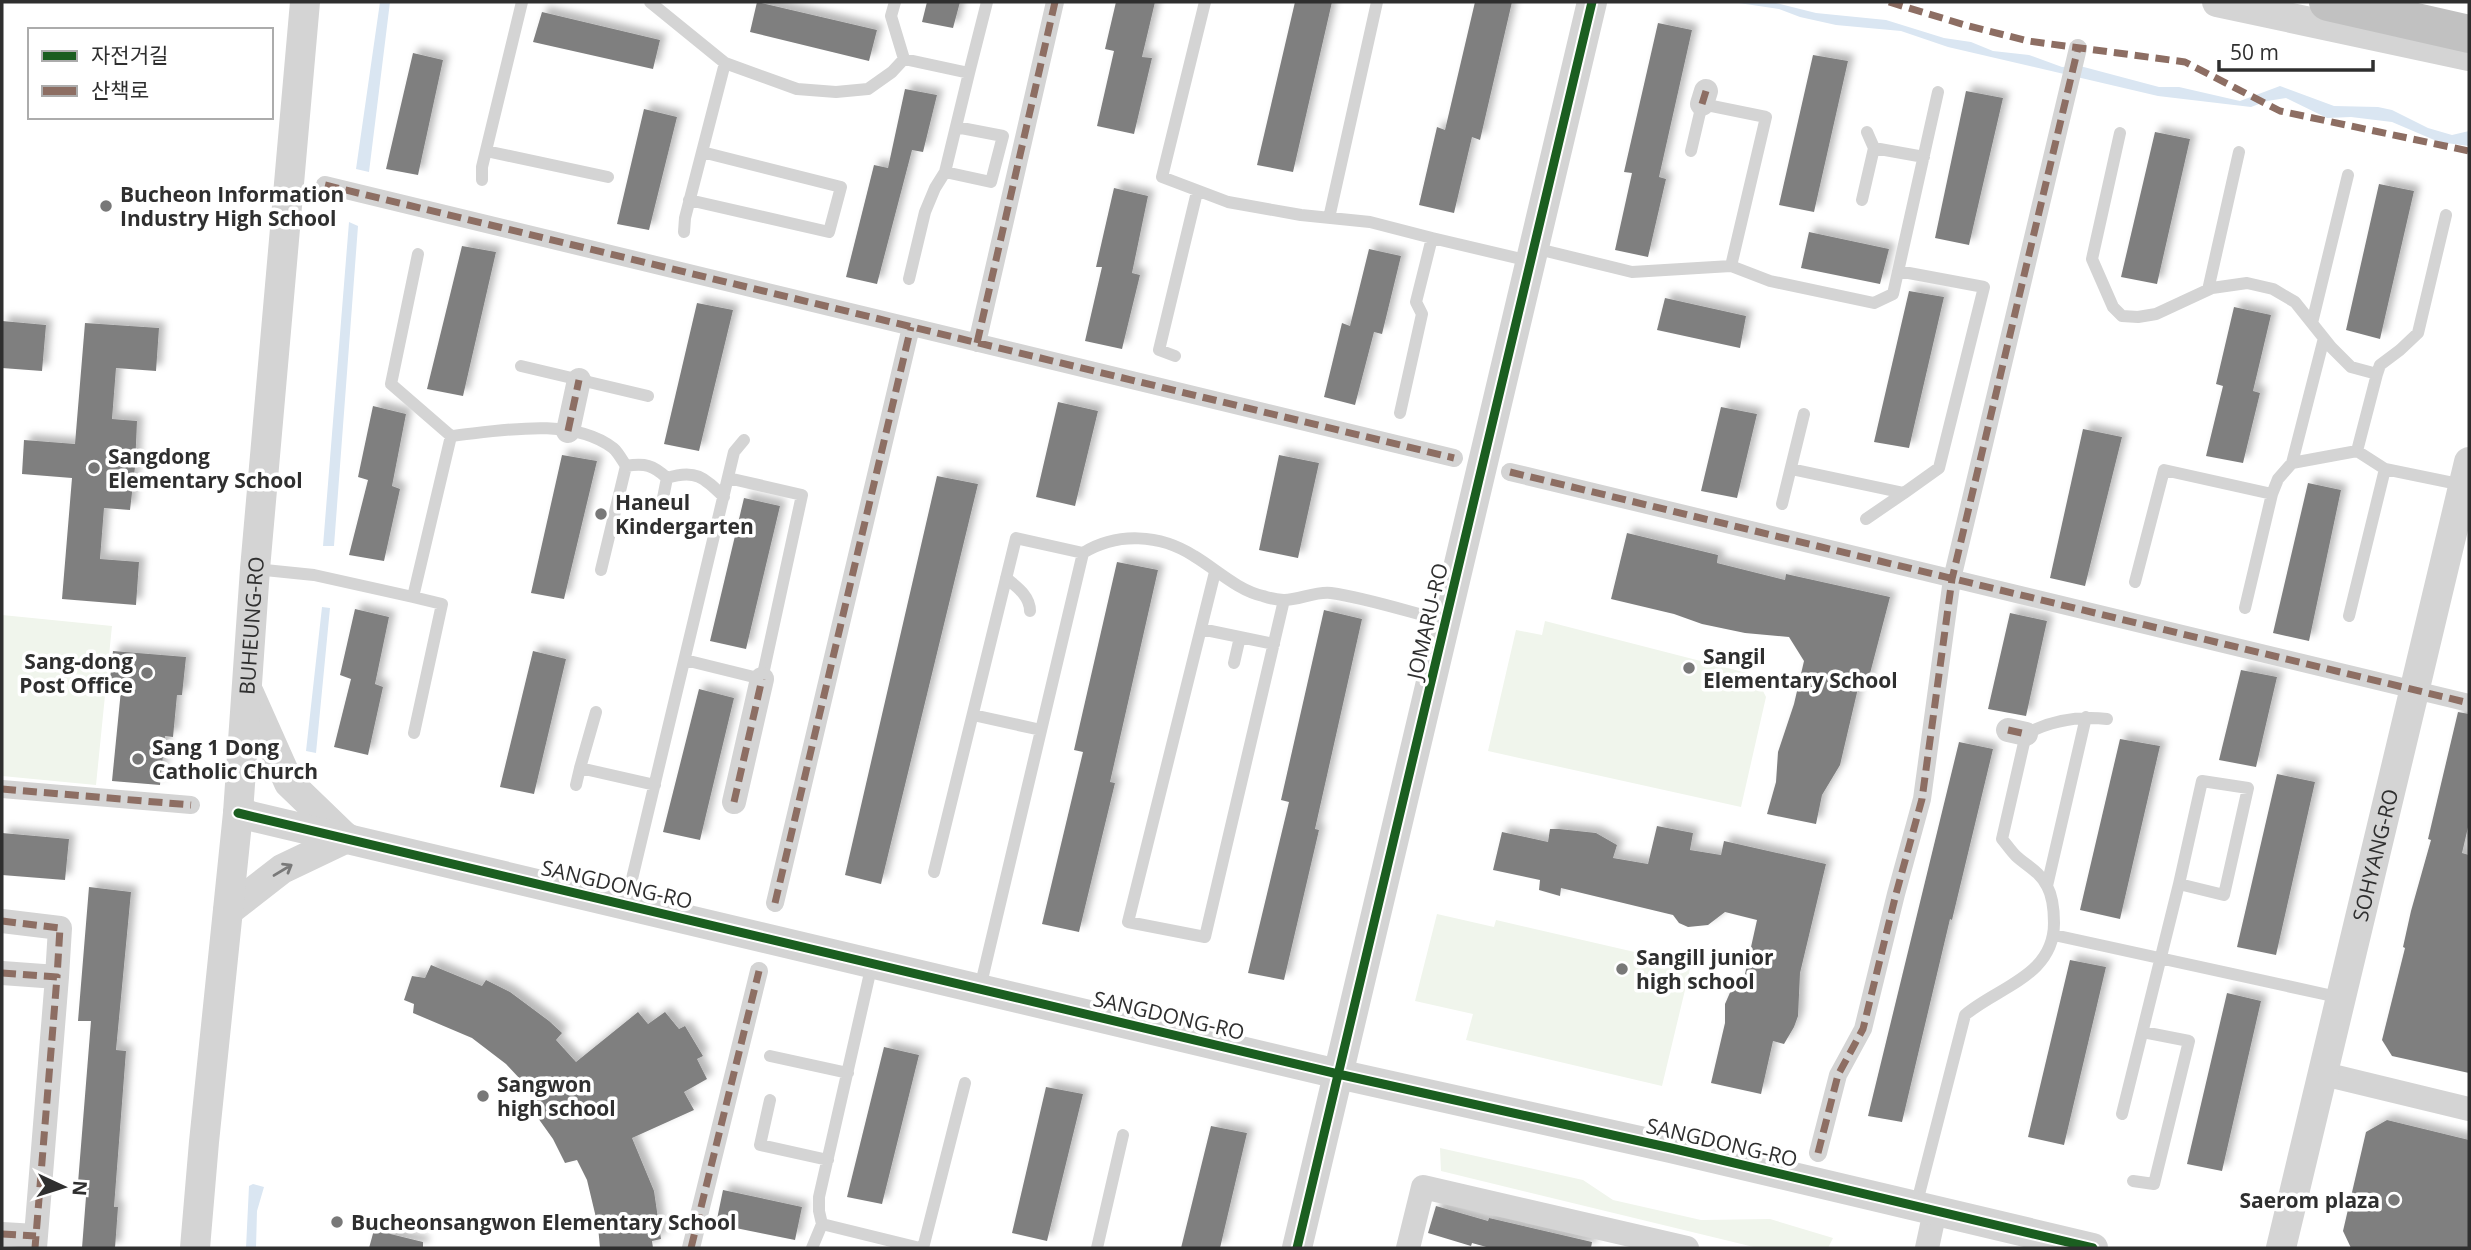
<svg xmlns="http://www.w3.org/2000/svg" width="2471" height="1250" font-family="'Open Sans','Noto Sans KR',sans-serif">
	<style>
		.green { fill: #f0f5ec }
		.water { fill: #dae6f2 }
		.building { fill: #7f7f7f; filter: url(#shadow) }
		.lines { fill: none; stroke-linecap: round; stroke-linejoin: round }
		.service { stroke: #d4d4d4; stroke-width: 12 }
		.pedestrian { stroke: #d4d4d4; stroke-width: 18 }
		.minor { stroke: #d4d4d4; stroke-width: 24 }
		.tertiary { stroke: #d4d4d4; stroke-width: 30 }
		.motorway { stroke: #c1c1c1; stroke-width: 38 }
		.quiet { stroke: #8d6e63; stroke-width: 7; stroke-dasharray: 14 7; stroke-linecap: butt }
		.cycleway-casing { stroke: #fff; stroke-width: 13 }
		.cycleway { stroke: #1b5e20; stroke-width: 9 }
		.oneway { stroke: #797979 }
		.poi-dot { fill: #787878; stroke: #fff; stroke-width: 2.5 }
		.labels { text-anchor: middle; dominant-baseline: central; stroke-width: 7; stroke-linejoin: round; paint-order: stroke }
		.poi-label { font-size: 21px; font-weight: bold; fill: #2f2f2f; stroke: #fff; text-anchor: start }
		.street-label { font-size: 21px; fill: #2f2f2f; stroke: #fff }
	</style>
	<defs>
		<filter id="shadow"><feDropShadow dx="6" dy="-6" stdDeviation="3.5" flood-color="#0004"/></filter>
	</defs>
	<rect width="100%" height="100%" fill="#fff"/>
	<path class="green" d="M 2,615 L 112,626 L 96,785 L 2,776 Z
		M 1545,621 L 1755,675 L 1766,697 L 1741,807 L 1488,751 L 1516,630 L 1542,635 Z
		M 1437,914 L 1494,927 L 1496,920 L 1691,965 L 1662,1086 L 1466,1040 L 1473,1014 L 1415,1001 Z
		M 1440,1148 L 1583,1180 L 1613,1200 L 1701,1220 L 1770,1219 L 1833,1238 L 1828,1248 L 1758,1248 L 1441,1171 Z"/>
	<path class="water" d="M 380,2 L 390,2 L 369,172 L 356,169 Z
		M 1732,2 L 1772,2 L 1816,13 L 1886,20 L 1944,38 L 1971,42 L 1993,51 L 2029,55 L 2062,67 L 2080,66 L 2159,87 L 2179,87 L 2240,101 L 2280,86 L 2334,106 L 2378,107 L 2392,110 L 2428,128 L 2452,135 L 2469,131 L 2469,146 L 2439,142 L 2392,122 L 2351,117 L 2327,118 L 2286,98 L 2267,101 L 2251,107 L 2158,96 L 1948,47 L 1901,31 L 1836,25 L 1800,17 L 1779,9 Z
		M 349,222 L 358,226 L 334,546 L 323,546 Z
		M 322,607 L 330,608 L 316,753 L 306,751 Z
		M 253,1184 L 264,1187 L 257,1211 L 256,1248 L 246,1248 L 249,1186 Z"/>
	<path class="building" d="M 757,2 L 877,30 L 869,61 L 750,32 Z
		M 927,2 L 960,2 L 953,28 L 922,22 Z
		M 1116,2 L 1155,2 L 1142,57 L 1152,58 L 1134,134 L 1097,126 L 1114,51 L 1105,49 Z
		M 1295,2 L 1332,2 L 1293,172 L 1257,165 Z
		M 1475,2 L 1512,2 L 1480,140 L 1472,137 L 1454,213 L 1419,205 L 1437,127 L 1445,130 Z
		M 542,12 L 660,40 L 653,69 L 533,42 Z
		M 1658,23 L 1692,30 L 1659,177 L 1666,179 L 1648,257 L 1615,250 L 1632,173 L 1624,172 Z
		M 413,53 L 443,60 L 418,175 L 386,169 Z
		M 1813,55 L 1848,61 L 1814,212 L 1779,205 Z
		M 905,89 L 937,95 L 923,152 L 912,150 L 877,284 L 846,277 L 874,165 L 888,168 Z
		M 1966,91 L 2003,98 L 1969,245 L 1935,238 Z
		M 644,109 L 677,117 L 649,230 L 617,224 Z
		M 2155,132 L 2190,139 L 2157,284 L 2121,277 Z
		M 2379,184 L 2414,191 L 2380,339 L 2346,330 Z
		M 1114,188 L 1148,196 L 1132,273 L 1140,275 L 1122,349 L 1085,341 L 1102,267 L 1096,267 Z
		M 1809,232 L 1889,249 L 1880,284 L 1801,268 Z
		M 462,246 L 496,252 L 463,396 L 427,389 Z
		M 1369,249 L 1401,256 L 1382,334 L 1374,332 L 1355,405 L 1324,397 L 1342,323 L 1350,326 Z
		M 1909,291 L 1944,297 L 1909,448 L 1874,442 Z
		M 1665,298 L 1746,316 L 1740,348 L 1657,330 Z
		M 697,303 L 733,310 L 699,451 L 664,444 Z
		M 2234,307 L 2271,315 L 2253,391 L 2260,393 L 2243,463 L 2206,456 L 2223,386 L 2216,384 Z
		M 2,321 L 46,325 L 42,371 L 2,368 Z
		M 85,323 L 159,328 L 156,371 L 116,368 L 112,419 L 137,421 L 135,467 L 130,510 L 104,508 L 100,559 L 139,562 L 136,605 L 62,599 L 72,478 L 22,474 L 24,440 L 75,444 Z
		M 1058,402 L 1098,411 L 1075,506 L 1036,497 Z
		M 373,406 L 406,414 L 392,486 L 400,489 L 384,561 L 349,555 L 368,480 L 358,477 Z
		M 1721,407 L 1757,414 L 1737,498 L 1701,491 Z
		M 2083,429 L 2122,437 L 2085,586 L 2050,578 Z
		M 562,455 L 597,461 L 564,599 L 531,593 Z
		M 1279,455 L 1319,463 L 1298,558 L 1259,550 Z
		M 937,476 L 978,484 L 881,884 L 845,875 Z
		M 2308,483 L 2341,490 L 2309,641 L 2273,633 Z
		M 744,498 L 780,506 L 746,649 L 710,641 Z
		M 1627,533 L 1718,555 L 1717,563 L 1785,580 L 1786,574 L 1890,597 L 1867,685 L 1859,684 L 1840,765 L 1822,795 L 1816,824 L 1767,814 L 1776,782 L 1778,752 L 1794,704 L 1804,661 L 1789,637 L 1745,633 L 1702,624 L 1674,614 L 1611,599 Z
		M 1117,562 L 1158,570 L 1110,782 L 1115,783 L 1079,932 L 1042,924 L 1083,752 L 1074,750 Z
		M 355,609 L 389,617 L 375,684 L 383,687 L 368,755 L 334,747 L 351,679 L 340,675 Z
		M 1324,610 L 1362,619 L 1315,829 L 1319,830 L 1284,980 L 1248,973 L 1289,802 L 1281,800 Z
		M 2010,613 L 2047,621 L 2026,716 L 1988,709 Z
		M 113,651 L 186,657 L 182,695 L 177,695 L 173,737 L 165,736 L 160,785 L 112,781 L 121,690 L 109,689 Z
		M 533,651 L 566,659 L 534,794 L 500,787 Z
		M 2241,670 L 2277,677 L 2256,767 L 2219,760 Z
		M 699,689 L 734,698 L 700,840 L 663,832 Z
		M 2458,712 L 2469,714 L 2469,823 L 2462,853 L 2469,855 L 2469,1073 L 2392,1056 L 2382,1040 L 2405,948 L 2403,947 L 2411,911 L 2431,840 L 2428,839 Z
		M 2120,739 L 2160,746 L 2120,919 L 2080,910 Z
		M 1959,742 L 1993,749 L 1952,920 L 1950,919 L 1902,1122 L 1868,1116 Z
		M 2277,774 L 2315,782 L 2276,955 L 2237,947 Z
		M 1657,826 L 1693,833 L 1690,850 L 1721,855 L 1724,841 L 1826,864 L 1800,973 L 1798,1016 L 1794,1027 L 1784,1044 L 1773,1041 L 1761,1094 L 1711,1083 L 1725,1023 L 1725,1004 L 1732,988 L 1741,992 L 1757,920 L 1725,912 L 1708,925 L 1688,927 L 1679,923 L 1673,915 L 1561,888 L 1560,896 L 1539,890 L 1540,880 L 1493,870 L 1502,832 L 1548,842 L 1550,829 L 1559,829 L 1596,833 L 1617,845 L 1613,858 L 1648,864 Z
		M 2,833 L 69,839 L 65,880 L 2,875 Z
		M 89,887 L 131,892 L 116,1050 L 126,1051 L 114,1207 L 118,1207 L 115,1248 L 82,1248 L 87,1184 L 78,1183 L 91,1021 L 78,1021 Z
		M 2070,960 L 2106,967 L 2064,1145 L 2028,1137 Z
		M 431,965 L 482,986 L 486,980 L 510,992 L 549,1021 L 562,1033 L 556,1040 L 576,1062 L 638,1012 L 648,1024 L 665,1012 L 679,1029 L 685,1026 L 703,1056 L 697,1059 L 707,1079 L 684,1092 L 694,1110 L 632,1138 L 654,1191 L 661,1239 L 652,1241 L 653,1248 L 600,1248 L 598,1226 L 587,1180 L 577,1160 L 565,1163 L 553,1139 L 528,1104 L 535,1095 L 506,1064 L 472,1038 L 413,1013 L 414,1004 L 404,1000 L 412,976 L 425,978 Z
		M 2227,993 L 2261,1001 L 2222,1171 L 2187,1164 Z
		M 884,1047 L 919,1055 L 882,1204 L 847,1197 Z
		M 1046,1087 L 1083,1094 L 1047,1241 L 1012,1233 Z
		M 2387,1120 L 2469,1140 L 2469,1248 L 2351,1248 L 2343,1231 L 2366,1132 Z
		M 1211,1126 L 1247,1133 L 1220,1248 L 1181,1248 Z
		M 723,1190 L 802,1207 L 795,1240 L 716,1224 Z
		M 1436,1206 L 1488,1221 L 1489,1218 L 1592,1242 L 1591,1248 L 1490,1248 L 1472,1243 L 1471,1246 L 1428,1233 Z
		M 374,1230 L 423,1242 L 423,1248 L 369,1248 Z"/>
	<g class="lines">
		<path class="service" d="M 650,2 L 725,63 L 797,89 L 836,92 L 868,89 L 892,72 L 904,59 L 969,73 L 987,2
			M 895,2 L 891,16 L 904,59
			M 1205,2 L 1162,177 L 1228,202 L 1301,215 L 1370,222 L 1432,238
			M 1867,132 L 1874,148 L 1924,157
			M 2120,133 L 2092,259 L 2113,307 L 2122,316 L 2138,317 L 2156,314 L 2212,288 L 2247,283 L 2273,289 L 2295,302 L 2331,347 L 2351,367 L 2377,374 L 2357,451 L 2385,469 L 2463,485
			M 486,151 L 608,177
			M 945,172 L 991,182 L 1003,136 L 956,127
			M 482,180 L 482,167 L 522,2
			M 689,200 L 829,232 L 841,187 L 702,152
			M 1862,200 L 1874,148
			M 1329,218 L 1377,2
			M 684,232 L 685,218 L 725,63
			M 1534,248 L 1632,272 L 1731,266 L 1766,117 L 1702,104 L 1691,151
			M 418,254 L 391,384 L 451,436 C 500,431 571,416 613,448 C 618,452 622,460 626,466 C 645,463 653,465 667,478 C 695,469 704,477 724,497
			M 1731,266 L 1770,281 L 1874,303 L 1893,294 L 1938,92
			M 909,279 L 925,212 L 935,188 L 945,172 L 969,73
			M 2208,290 L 2239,152
			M 2312,323 L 2348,175
			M 1175,356 L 1159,350 L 1197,192
			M 521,366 L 648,396
			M 2377,374 L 2380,365 L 2400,350 L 2418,333 L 2446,215
			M 1400,413 L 1422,314 L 1416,302 L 1432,238 L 1530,261
			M 2292,463 L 2324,338
			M 1791,469 L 1904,493 L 1939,468 L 1984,287 L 1898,271
			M 663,498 L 667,478
			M 1782,504 L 1804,414
			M 1866,519 L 1904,493
			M 255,569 L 314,575 L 413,597 L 451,436
			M 601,570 L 626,466
			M 1215,572 L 1128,922 L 1205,937 L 1284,600
			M 1006,578 C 1017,587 1030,596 1030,611
			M 2135,582 L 2164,470 L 2272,494 L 2278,479 L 2292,463 L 2357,451
			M 413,597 L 442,604 L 414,733
			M 2245,608 L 2272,494
			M 2349,616 L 2385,469
			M 1201,629 L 1274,644
			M 685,660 L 762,679 L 802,495 L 728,478
			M 1234,663 L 1240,637
			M 596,712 L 580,768 L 655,785
			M 973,715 L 1041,730
			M 576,785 L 580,768
			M 934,872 L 1016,538 L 1083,553
			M 2047,886 L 2086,717
			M 626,904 L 734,452 L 744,440
			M 2054,935 L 2342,998
			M 872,964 L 819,1197 L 819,1211 L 822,1224 L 920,1248
			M 980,988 L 1083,553 C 1117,532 1160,534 1194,556 C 1216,569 1237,590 1263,596 C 1269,598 1277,600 1284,600 C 1299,600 1316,591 1331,593 C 1367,598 1409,612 1445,621
			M 770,1056 L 848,1073
			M 770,1100 L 760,1145 L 828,1160
			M 2122,1114 L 2179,884 L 2202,781 L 2248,788 L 2224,895 L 2179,884
			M 2133,1181 L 2154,1184 L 2189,1041 L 2143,1032
			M 1916,1206 L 1965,1015 C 1998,987 2054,976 2054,923 C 2054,912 2053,897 2047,886 C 2040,872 2027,866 2016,856 C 2011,851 2007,845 2002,839 L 2026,734 C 2052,720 2078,716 2107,719
			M 812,1248 L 822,1224
			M 923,1248 L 965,1083
			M 1097,1248 L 1123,1135"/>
		<path class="pedestrian" d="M 325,185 L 1454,458
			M 977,343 L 1055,2
			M 1510,472 L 2469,703
			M 2,789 L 191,805
			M 775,903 L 911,327
			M 1818,1153 L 1838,1075 L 1863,1029 L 1896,894 L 1922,799 L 1952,579 L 2078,48
			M 691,1248 L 759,971"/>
		<path class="minor" d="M 1702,104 L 1706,91
			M 568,431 L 579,380
			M 2008,730 L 2026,734
			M 734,802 L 762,679
			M 2,921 L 60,928 L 57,977
			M 2,973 L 57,977 L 35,1248
			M 2324,1074 L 2469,1109
			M 2,1234 L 36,1236
			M 1408,1248 L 1423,1187 L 1687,1248
			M 1927,1248 L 1935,1211"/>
		<g class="tertiary">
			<path d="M 2217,2 L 2469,56"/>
			<path d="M 249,693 L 289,783 L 346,838"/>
			<path d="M 238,813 L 1338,1074 L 1671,1148 L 2093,1248"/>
			<path d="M 228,911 L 282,869 L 347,838"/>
			<path id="s1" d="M 195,1248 L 204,1142 L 238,813 L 255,569 L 305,2"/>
			<path d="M 1297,1248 L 1592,2"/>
			<path id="s2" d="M 2281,1248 L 2469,462"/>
		</g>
		<path class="motorway" d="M 2328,2 L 2469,34"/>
		<path class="quiet" d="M 1889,2 L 1965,25 L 2028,41 L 2185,62 L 2280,111 L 2469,151
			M 1702,104 L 1706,91
			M 325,185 L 1454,458
			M 977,343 L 1055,2
			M 568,431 L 579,380
			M 1510,472 L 2469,703
			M 2008,730 L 2026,734
			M 2,789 L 191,805
			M 734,802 L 762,679
			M 775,903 L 911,327
			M 2,921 L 60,928 L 57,977
			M 2,973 L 57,977 L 35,1248
			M 1818,1153 L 1838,1075 L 1863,1029 L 1896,894 L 1922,799 L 1952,579 L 2078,48
			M 2,1234 L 36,1236
			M 691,1248 L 759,971"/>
		<g class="cycleway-casing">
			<path id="cycleway" d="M 238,813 L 1338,1074 L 1671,1148 L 2093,1248
				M 1297,1248 L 1592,2"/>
		</g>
		<use href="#cycleway" class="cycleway"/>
	</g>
	<defs><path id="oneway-shaft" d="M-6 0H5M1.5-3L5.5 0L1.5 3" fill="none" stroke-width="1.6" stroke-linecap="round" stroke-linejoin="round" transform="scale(1.75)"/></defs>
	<use class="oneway" href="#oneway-shaft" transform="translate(283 870) rotate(-31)"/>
	<g class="poi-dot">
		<circle cx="106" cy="206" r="7"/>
		<circle cx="94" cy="468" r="7"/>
		<circle cx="601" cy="514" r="7"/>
		<circle cx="1689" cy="668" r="7"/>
		<circle cx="147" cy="673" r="7"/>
		<circle cx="138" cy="759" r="7"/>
		<circle cx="1622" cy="969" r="7"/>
		<circle cx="483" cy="1096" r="7"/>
		<circle cx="2394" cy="1200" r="7"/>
		<circle cx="337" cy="1222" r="7"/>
	</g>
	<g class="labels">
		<g class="poi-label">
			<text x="120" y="194">Bucheon Information<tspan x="120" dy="24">Industry High School</tspan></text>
			<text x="108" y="456">Sangdong<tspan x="108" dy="24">Elementary School</tspan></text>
			<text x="615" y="502">Haneul<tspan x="615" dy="24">Kindergarten</tspan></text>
			<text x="1703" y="656">Sangil<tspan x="1703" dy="24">Elementary School</tspan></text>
			<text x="133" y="661" text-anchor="end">Sang-dong<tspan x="133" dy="24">Post Office</tspan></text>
			<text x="152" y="747">Sang 1 Dong<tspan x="152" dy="24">Catholic Church</tspan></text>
			<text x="1636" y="957">Sangill junior<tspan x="1636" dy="24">high school</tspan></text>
			<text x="497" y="1084">Sangwon<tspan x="497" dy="24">high school</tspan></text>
			<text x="2380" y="1200" text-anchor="end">Saerom plaza</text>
			<text x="351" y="1222">Bucheonsangwon Elementary School</text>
		</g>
		<g class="street-label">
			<text transform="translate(1427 621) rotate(-77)">JOMARU-RO</text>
			<text stroke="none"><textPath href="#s1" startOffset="625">BUHEUNG-RO</textPath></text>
			<text stroke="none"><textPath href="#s2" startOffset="404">SOHYANG-RO</textPath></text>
			<text transform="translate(617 884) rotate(13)">SANGDONG-RO</text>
			<text transform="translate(1169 1015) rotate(13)">SANGDONG-RO</text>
			<text transform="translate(1722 1142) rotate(13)">SANGDONG-RO</text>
		</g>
	</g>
	<rect width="2471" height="1250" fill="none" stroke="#2f2f2f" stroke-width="7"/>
	<rect x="28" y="28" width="245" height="91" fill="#ffffff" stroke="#acacac" stroke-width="2"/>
	<rect x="42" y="51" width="35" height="10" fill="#1b5e20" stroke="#acacac" stroke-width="2"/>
	<text x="91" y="63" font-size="21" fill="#2f2f2f">자전거길</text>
	<rect x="42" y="86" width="35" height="10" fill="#8d6e63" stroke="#acacac" stroke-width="2"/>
	<text x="91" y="98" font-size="21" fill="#2f2f2f">산책로</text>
	<g transform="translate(63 1187) rotate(94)" stroke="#ffffff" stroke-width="5" paint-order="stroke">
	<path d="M0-5L12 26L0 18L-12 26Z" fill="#2f2f2f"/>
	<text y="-10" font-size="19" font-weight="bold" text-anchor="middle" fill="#2f2f2f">N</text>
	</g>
	<path d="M2219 60v10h154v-10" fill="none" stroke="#2f2f2f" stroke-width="3.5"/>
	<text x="2230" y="60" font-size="21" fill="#2f2f2f" stroke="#ffffff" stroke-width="5" paint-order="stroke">50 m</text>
</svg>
